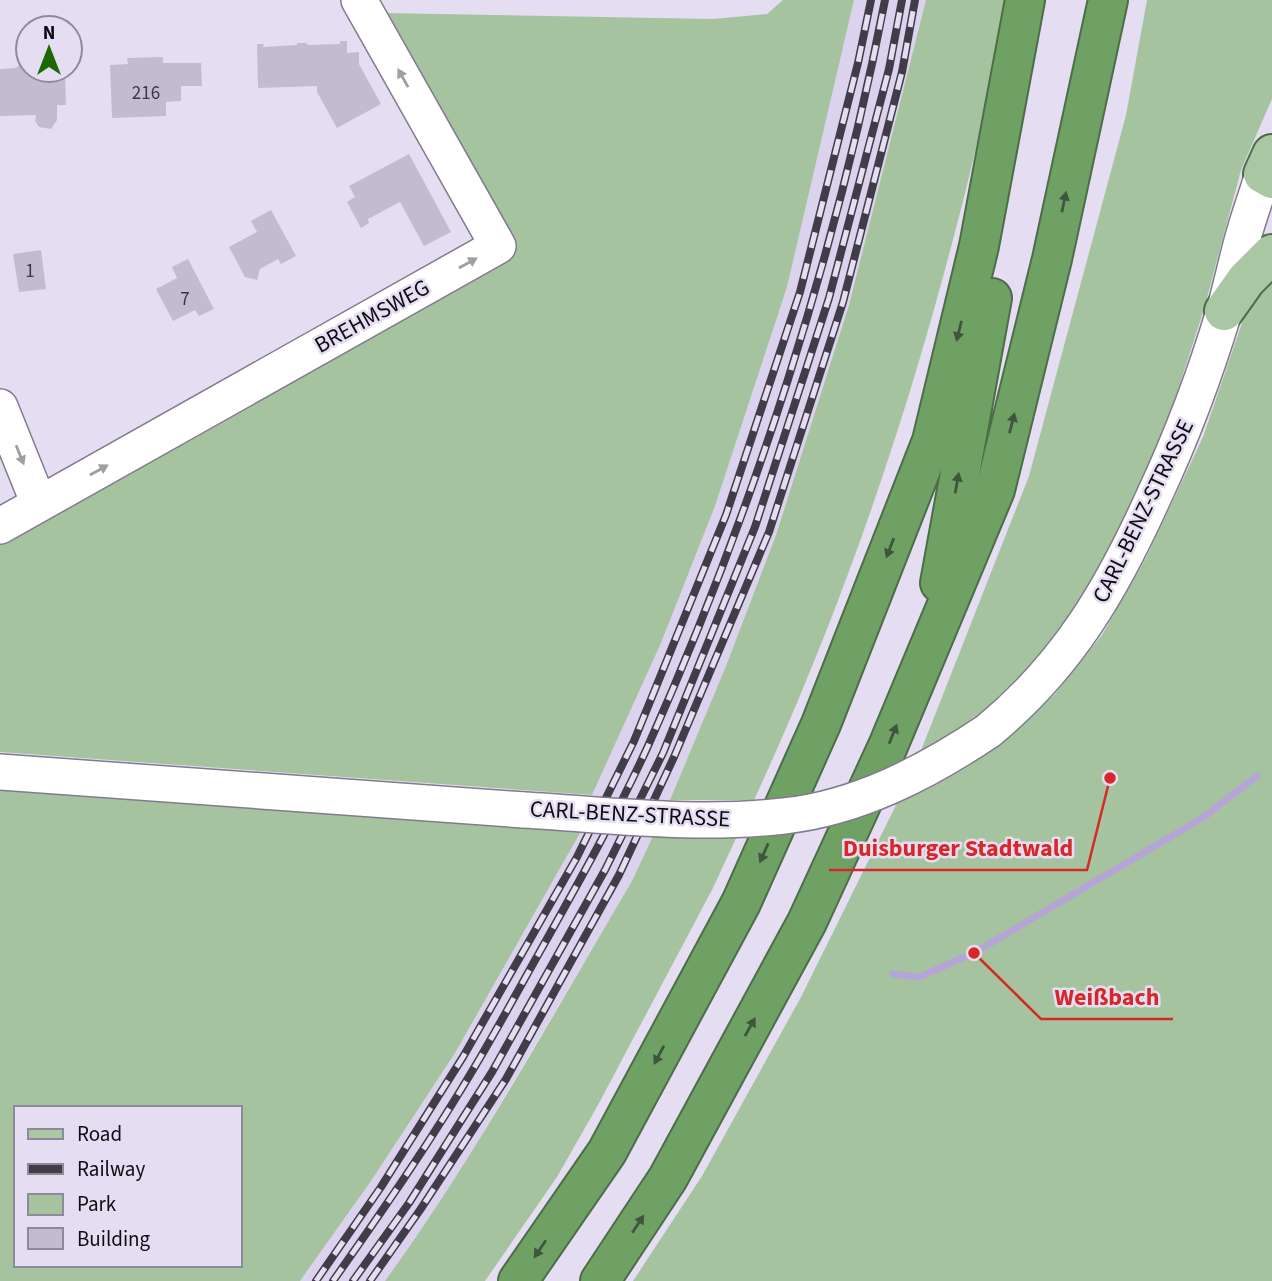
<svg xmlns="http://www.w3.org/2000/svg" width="1272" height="1281" font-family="'Source Sans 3',sans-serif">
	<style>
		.built { fill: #dbd2ed }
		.green { fill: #a6c3a0; fill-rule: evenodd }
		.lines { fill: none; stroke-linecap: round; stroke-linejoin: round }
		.stream { stroke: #b5a5d4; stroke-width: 7 }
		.building { fill: #c2bcd0 }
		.minor-casing { stroke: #817b8d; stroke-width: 38 }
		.major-casing { stroke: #4d6d48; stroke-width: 42 }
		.highway-casing { stroke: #4d6d48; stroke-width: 42 }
		.minor { stroke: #fff; stroke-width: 35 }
		.major { stroke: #a9c7a3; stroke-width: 38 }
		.highway { stroke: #6fa165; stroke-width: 38 }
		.rail-casing { stroke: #413d48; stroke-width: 8 }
		.rail { stroke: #e5def3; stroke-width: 5; stroke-dasharray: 16; stroke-linecap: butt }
		.minor-bridge-casing { stroke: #817b8d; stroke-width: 38; stroke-linecap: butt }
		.minor-bridge { stroke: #fff; stroke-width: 35 }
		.oneway { fill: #9f9ea1 }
		.oneway2 { fill: #3f563c }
		.labels { text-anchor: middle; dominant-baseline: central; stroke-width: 5; stroke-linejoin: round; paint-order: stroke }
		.number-label { font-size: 19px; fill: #3c3842 }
		.street-label { font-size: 23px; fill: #0f0c13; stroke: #e5def3 }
		.leader { fill: none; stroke: #d62828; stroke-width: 2.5 }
		.callout-dot { fill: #d62828; stroke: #e5def3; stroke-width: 2.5 }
		.callout-label { font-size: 24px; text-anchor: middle; font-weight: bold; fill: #d62828; stroke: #e5def3; stroke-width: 5; stroke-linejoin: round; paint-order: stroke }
	</style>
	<rect width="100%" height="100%" fill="#e5def3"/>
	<path class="built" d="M 854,0 L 926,0 L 849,305 L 776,534 L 726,666 L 670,800 L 632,881 L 477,1143 L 432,1217 L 385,1281 L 300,1281 L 371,1181 L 455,1053 L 584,826 L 592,795 L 661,643 L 715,506 L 787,287 Z"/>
	<path class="green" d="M 783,0 L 854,0 L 787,287 L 715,506 L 661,643 L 592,795 L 0,752 L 0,543 L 516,253 L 383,13 L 713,19 L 767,14 Z
		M 926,0 L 1005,0 C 990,96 967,190 941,284 C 893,460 831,634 754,800 L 670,800 L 726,666 L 776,535 L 849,305 Z
		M 1147,0 L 1272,0 L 1272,99 L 1241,170 L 1204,309 L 1167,424 L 1113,542 L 1093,581 L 1066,624 L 1007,693 L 951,734 L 920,753 L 1029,476 L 1126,115 Z
		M 1272,269 L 1272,1281 L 633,1281 L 702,1176 L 801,997 L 897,803 L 930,788 L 964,769 L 997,745 L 1054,695 L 1102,635 L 1146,558 L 1203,437 L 1253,291 Z
		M 0,785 L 584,826 L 455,1053 L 371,1181 L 300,1281 L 0,1281 ZM 16,1108 L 240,1108 L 240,1265 L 16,1265 Z
		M 653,836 L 737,836 L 713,888 L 598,1105 L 557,1177 L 485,1281 L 385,1281 C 477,1154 552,1016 632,881 Z"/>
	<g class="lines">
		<path class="stream" d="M 893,974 L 919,977 L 974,953 L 1204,817 L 1257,776"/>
	</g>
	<path class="building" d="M 340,41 L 347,41 L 347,53 L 359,52 L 359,64 L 381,104 L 337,128 L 317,92 L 317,86 L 258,88 L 257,44 L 264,44 L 263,47 L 297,45 L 297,43 L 307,43 L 307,45 L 340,44 Z
		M 163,57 L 163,63 L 201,63 L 202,86 L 181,86 L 181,101 L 166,102 L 166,116 L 112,118 L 110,65 L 128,64 L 127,58 Z
		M 20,64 L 25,64 L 28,70 L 56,70 L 56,76 L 65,75 L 66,105 L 57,105 L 57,120 L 51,129 L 39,127 L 35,121 L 36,115 L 0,116 L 0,69 L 16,68 Z
		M 409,154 L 451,232 L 424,246 L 400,202 L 368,219 L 369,223 L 361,228 L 347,202 L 355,197 L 349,186 Z
		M 271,210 L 296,256 L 281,264 L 278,259 L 260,269 L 257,280 L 245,277 L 229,247 L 257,232 L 251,221 Z
		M 41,250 L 46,289 L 19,292 L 13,254 Z
		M 188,259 L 214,309 L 199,316 L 195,310 L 173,321 L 156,289 L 177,278 L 172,267 Z"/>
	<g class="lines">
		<g class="minor-casing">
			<path id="minor" d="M 0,407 L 39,504
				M 0,526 L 498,246 L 359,0
				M 988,731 C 1068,665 1112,589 1154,496 C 1182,436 1205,375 1224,312 C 1230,290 1235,268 1241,245 C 1247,221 1256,198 1263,174
				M 0,772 L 524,810"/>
		</g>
		<g class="major-casing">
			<path id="major" d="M 1272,154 L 1263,174 L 1272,179
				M 1224,311 L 1246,280 L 1272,254"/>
		</g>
		<g class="highway-casing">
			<path id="highway" d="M 940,583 L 992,298
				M 518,1281 L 607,1152 L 741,903 L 821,724 L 932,441 L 979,246 L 1025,0
				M 600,1281 L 668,1178 L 807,922 L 888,746 L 995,490 L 1052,259 L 1108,0"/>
		</g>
		<use href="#minor" class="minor"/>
		<use href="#major" class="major"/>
		<use href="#highway" class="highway"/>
		<g class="rail-casing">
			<path id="rail" d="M 316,1281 L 381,1187 L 463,1057 L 577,857 L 634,741 L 726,515 L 800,292 L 858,63 L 871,0
				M 333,1281 C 383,1210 433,1138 477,1063 C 500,1024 521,985 543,946 C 580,880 617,814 648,746 C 754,509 836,255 885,0
				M 353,1281 L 409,1203 L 492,1072 L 605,870 L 663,753 L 755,527 L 829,298 L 889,69 L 902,0
				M 370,1281 L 420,1210 L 506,1079 L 619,875 L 674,757 L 769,532 L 843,302 L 902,72 L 915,0"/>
		</g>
		<use href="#rail" class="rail"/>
		<g class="minor-bridge-casing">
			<path id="minor-bridge" d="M 524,810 C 611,815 697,826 784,816 C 858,808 927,772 988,731"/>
		</g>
		<use href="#minor-bridge" class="minor-bridge"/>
	</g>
	<defs><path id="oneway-solid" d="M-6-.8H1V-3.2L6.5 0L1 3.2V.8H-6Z" transform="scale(1.75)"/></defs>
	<g class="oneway">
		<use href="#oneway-solid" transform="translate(403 78) rotate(-119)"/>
		<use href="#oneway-solid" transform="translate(468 263) rotate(-29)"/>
		<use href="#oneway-solid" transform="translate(20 455) rotate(68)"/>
		<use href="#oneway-solid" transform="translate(99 470) rotate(-29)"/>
	</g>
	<g class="oneway2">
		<use href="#oneway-solid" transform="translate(1064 202) rotate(-78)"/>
		<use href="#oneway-solid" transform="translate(959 331) rotate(104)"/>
		<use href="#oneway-solid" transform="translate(1012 423) rotate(-76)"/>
		<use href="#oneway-solid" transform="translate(957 483) rotate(-80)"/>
		<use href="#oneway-solid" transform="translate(890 548) rotate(111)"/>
		<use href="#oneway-solid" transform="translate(893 734) rotate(-68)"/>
		<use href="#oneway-solid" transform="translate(764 853) rotate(114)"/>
		<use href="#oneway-solid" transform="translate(750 1027) rotate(-61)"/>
		<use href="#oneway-solid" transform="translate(659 1055) rotate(118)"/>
		<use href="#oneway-solid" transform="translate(638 1224) rotate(-57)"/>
		<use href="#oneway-solid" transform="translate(540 1249) rotate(124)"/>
	</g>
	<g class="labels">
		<g class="number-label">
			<text x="146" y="93">216</text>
			<text x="30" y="271">1</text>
			<text x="185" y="299">7</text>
		</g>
		<g class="street-label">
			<text transform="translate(372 316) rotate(-29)">BREHMSWEG</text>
			<text transform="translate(1143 511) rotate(-64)">CARL-BENZ-STRASSE</text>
			<text transform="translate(630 814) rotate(3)">CARL-BENZ-STRASSE</text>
		</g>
	</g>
	<path class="leader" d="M1110 778L1087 870H829M974 953L1041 1019H1173"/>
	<g class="callout-dot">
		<circle cx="1110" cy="778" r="7"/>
		<circle cx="974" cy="953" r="7"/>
	</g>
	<g class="callout-label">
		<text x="958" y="856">Duisburger Stadtwald</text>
		<text x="1107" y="1005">Weißbach</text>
	</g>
	<rect x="14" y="1106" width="228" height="161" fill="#e5def3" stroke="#8f8a99" stroke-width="2"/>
	<rect x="28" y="1129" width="35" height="10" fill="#a9c7a3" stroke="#8f8a99" stroke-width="2"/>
	<text x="77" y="1141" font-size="21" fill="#0f0c13">Road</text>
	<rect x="28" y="1164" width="35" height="10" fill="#413d48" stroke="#8f8a99" stroke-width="2"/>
	<text x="77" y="1176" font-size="21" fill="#0f0c13">Railway</text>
	<rect x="28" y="1194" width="35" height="21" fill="#a6c3a0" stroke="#8f8a99" stroke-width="2"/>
	<text x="77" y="1211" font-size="21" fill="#0f0c13">Park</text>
	<rect x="28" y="1228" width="35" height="21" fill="#c2bcd0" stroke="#8f8a99" stroke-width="2"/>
	<text x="77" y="1246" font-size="21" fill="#0f0c13">Building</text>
	<g transform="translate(49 49)"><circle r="33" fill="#e5def3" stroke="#8f8a99" stroke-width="2"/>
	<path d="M0-5L12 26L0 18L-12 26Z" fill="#1c6804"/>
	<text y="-10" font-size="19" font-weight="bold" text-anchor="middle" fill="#0f0c13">N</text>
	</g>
</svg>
